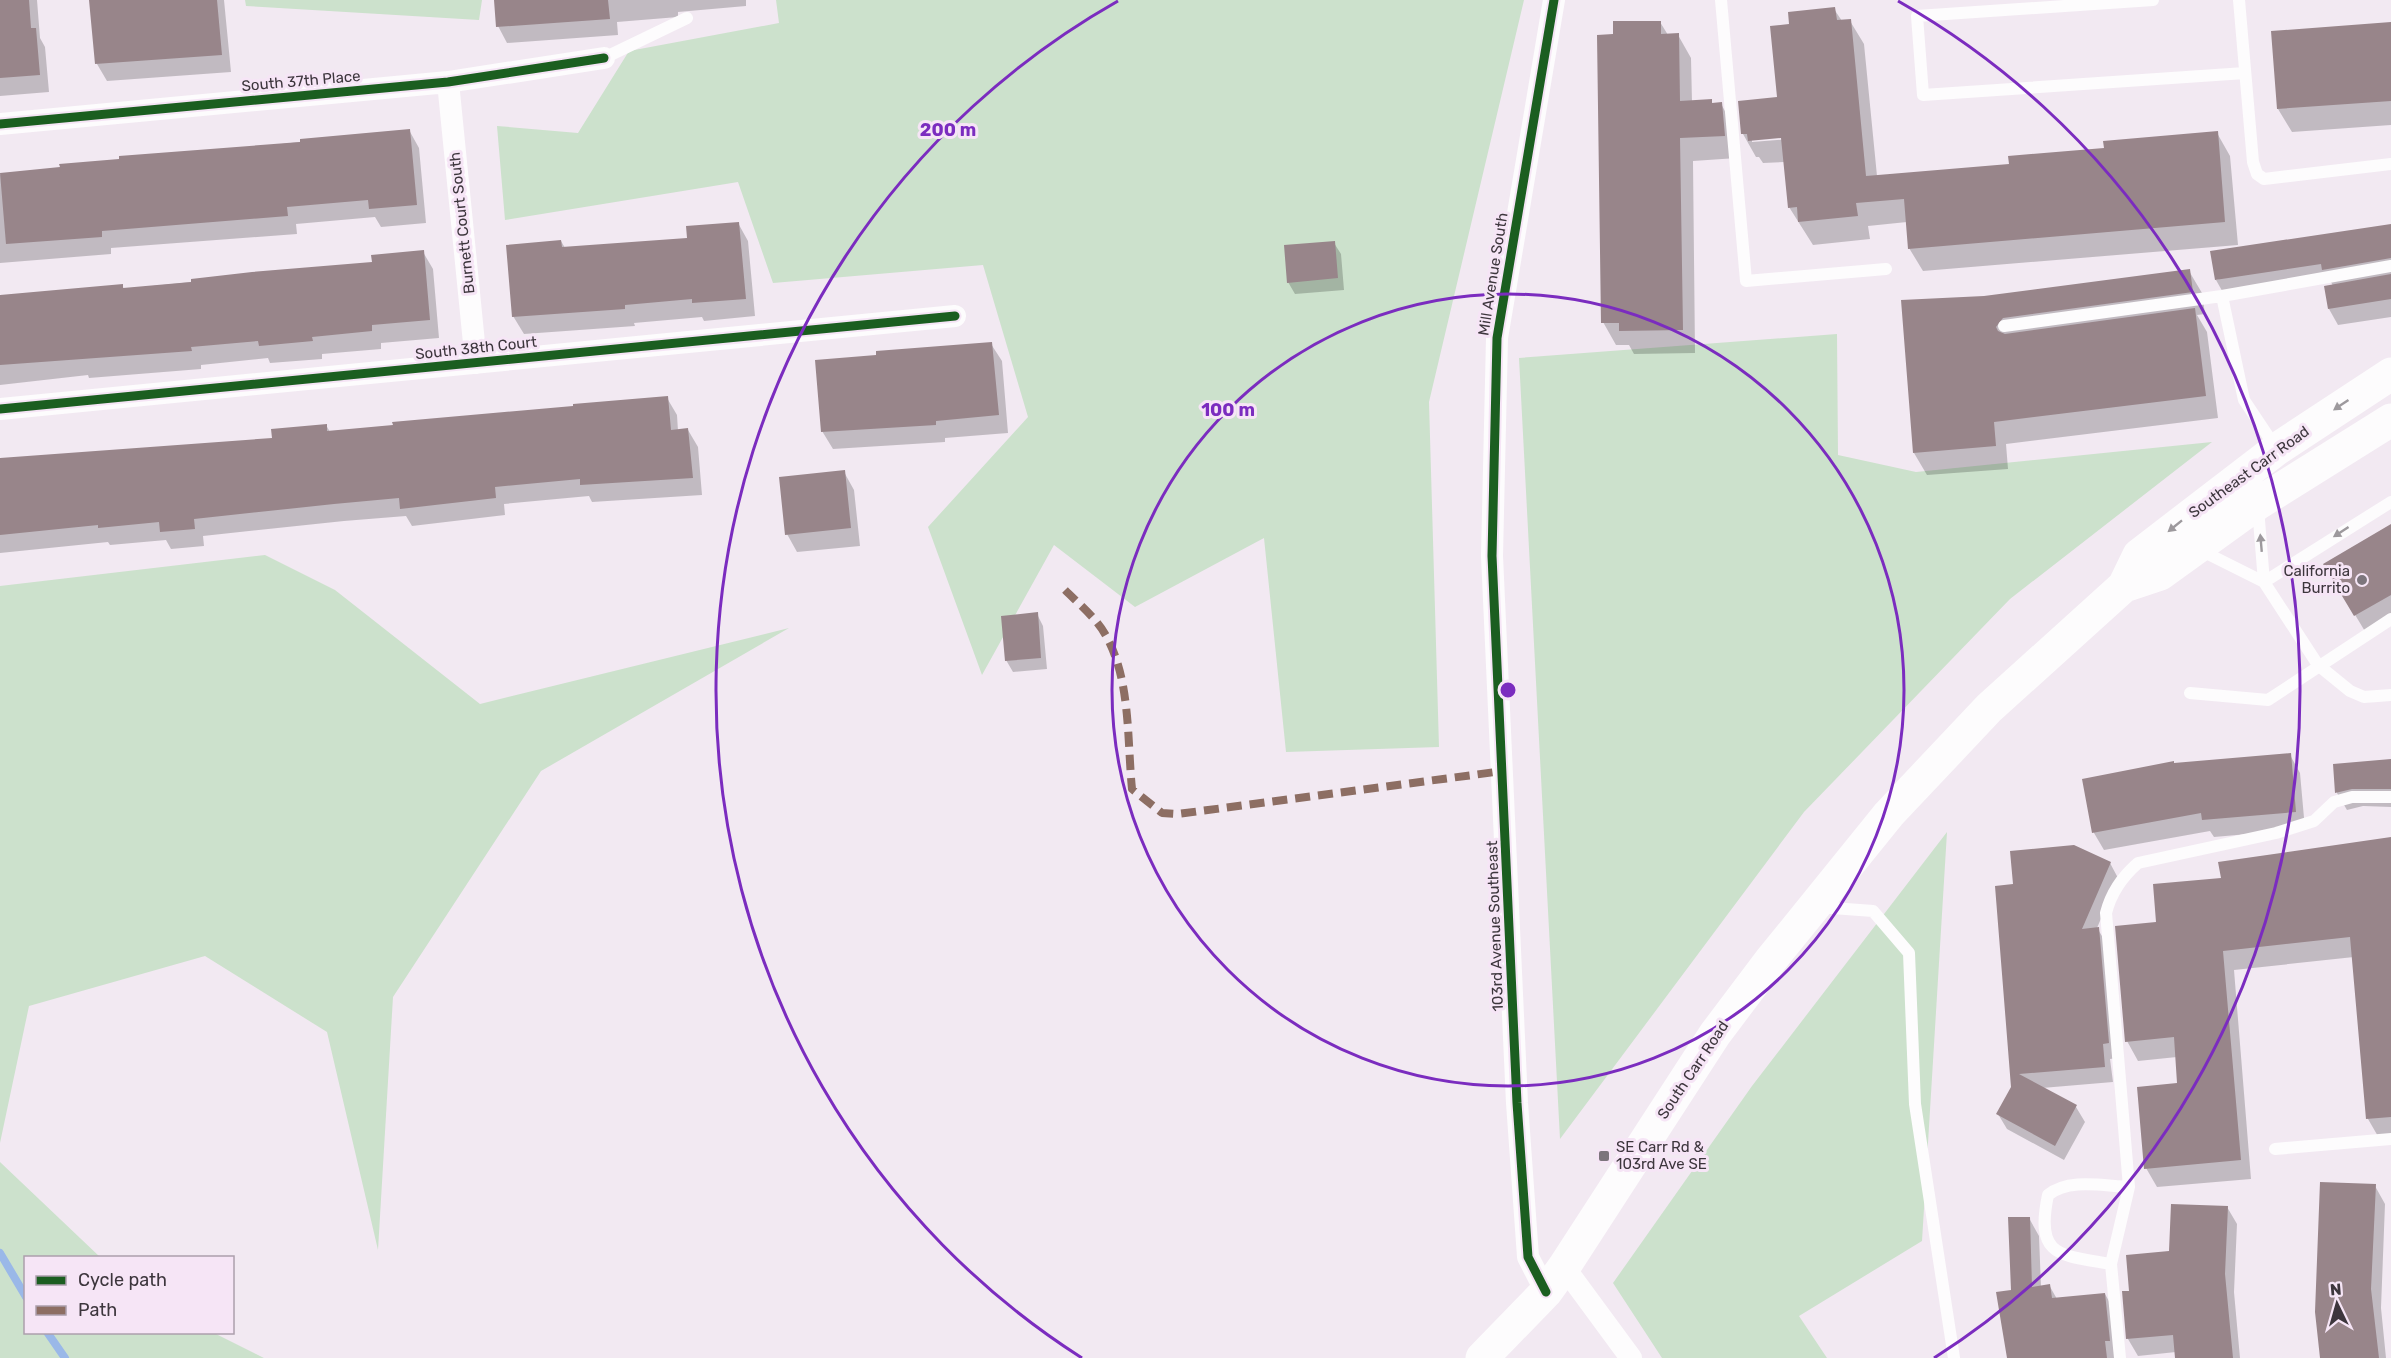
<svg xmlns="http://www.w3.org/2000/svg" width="2391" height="1358" font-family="Rubik,sans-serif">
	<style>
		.green { fill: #cce1cc }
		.shadow { fill: #0003; fill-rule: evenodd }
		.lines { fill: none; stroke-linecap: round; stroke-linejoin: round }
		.stream { stroke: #9ab8e8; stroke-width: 8 }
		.building { fill: #98858a }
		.service { stroke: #fdfcfd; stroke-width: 12 }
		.minor { stroke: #fdfcfd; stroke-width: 22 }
		.secondary { stroke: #fdfcfd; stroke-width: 33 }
		.quiet { stroke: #8d6e63; stroke-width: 8; stroke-dasharray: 15 8; stroke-linecap: butt }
		.cycleway-casing { stroke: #f6e5f6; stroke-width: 13 }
		.cycleway { stroke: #1b5e20; stroke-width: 9 }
		.oneway { fill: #9d999d }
		.ring { fill: none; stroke: #7b2cbf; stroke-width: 3 }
		.poi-dot { fill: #7c757c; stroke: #f6e5f6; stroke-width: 2 }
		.labels { text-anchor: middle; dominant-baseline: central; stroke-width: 6; stroke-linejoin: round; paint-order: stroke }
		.street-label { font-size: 15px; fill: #3d363d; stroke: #f6e5f6 }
		.poi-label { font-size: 15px; fill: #3d363d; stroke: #f6e5f6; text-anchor: end }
		.centre { fill: #7b2cbf; stroke: #f6e5f6; stroke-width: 3 }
		.ring-label { font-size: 18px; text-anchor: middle; font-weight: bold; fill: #7b2cbf; stroke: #f6e5f6; stroke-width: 6; stroke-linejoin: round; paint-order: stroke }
	</style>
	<rect width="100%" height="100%" fill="#f2e9f2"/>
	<path class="green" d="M 245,0 L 482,0 L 479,20 L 246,6 Z
		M 776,0 L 1524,0 L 1429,402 L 1439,747 L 1286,752 L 1264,538 L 1135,607 L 1054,545 L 982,675 L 928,527 L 1028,417 L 983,265 L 773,283 L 738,182 L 505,220 L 497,126 L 578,133 L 629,51 L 779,23 Z
		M 1837,334 L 1838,455 L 1916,472 L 2212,442 L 2010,599 L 1804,812 L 1560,1139 L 1519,358 Z
		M 265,555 L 335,590 L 480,704 L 789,628 L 541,771 L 393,997 L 378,1250 L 327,1032 L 205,956 L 29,1006 L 0,1143 L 0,586 Z
		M 1947,832 L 1922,1241 L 1799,1316 L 1827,1358 L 1662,1358 L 1613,1283 L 1752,1086 Z
		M 0,1162 L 100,1257 L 26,1258 L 26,1332 L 214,1333 L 264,1358 L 0,1358 Z"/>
	<path class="shadow" d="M 0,0 L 37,0 L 40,38 L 45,47 L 49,92 L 0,96 Z
		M 91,0 L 224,0 L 231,72 L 107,81 L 97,64 Z
		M 495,0 L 746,0 L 746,6 L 678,12 L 678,17 L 617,22 L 618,35 L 507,43 L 498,26 Z
		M 1834,9 L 1842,21 L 1850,21 L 1864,44 L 1877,176 L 2011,166 L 2217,133 L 2230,156 L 2238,245 L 1923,271 L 1909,248 L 1907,222 L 1868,226 L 1870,239 L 1813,245 L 1789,207 L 1785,162 L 1763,163 L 1759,157 L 1756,157 L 1743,134 L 1740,102 L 1779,99 L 1791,25 ZM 1788,136 L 1789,139 L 1752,142 L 1752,139 Z
		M 1660,22 L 1668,35 L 1678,35 L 1691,58 L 1692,102 L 1711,101 L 1713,104 L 1721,104 L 1734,127 L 1737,158 L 1693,161 L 1695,353 L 1634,354 L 1629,345 L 1616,345 L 1603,322 L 1615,36 Z
		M 2391,24 L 2391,125 L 2292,132 L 2278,109 Z
		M 409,130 L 419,148 L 426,223 L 381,227 L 375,217 L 296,224 L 297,234 L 111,248 L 111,254 L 0,263 L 0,175 Z
		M 738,223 L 748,241 L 755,316 L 704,321 L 702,317 L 634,323 L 635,326 L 524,334 L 513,316 L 561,241 L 565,248 L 688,240 Z
		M 2391,225 L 2391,317 L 2338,325 L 2329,309 L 2333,286 L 2330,280 L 2225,296 L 2216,280 Z
		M 1334,243 L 1341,254 L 1344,290 L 1295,294 L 1288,282 Z
		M 423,252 L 433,269 L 439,338 L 381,343 L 381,349 L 322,354 L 322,359 L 270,363 L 268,358 L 201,365 L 201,369 L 89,378 L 88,375 L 0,385 L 0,296 L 122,285 L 124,289 L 374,263 Z
		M 2189,271 L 2202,293 L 2205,314 L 2197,315 L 2207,332 L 2218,418 L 2006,444 L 2008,469 L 1927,475 L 1914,453 L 1984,297 Z
		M 991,344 L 1002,361 L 1008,433 L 945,438 L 945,442 L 833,449 L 822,431 Z
		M 667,398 L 677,415 L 678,431 L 688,430 L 698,447 L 702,495 L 592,502 L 589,496 L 504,504 L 505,515 L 412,526 L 406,516 L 344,521 L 203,536 L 204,546 L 171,549 L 166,540 L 110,545 L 108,542 L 0,553 L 0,460 L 273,440 L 326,425 L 330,432 Z
		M 844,472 L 854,490 L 860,546 L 797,552 L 787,534 Z
		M 2391,526 L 2391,618 L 2366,633 L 2325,565 Z
		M 1037,614 L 1043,626 L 1047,669 L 1013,672 L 1006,660 Z
		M 2290,755 L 2300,773 L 2305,829 L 2214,837 L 2210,831 L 2104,850 L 2094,833 L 2084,780 L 2174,765 Z
		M 2391,761 L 2391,807 L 2363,806 L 2347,810 L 2337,793 L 2334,765 Z
		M 2391,838 L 2391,1137 L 2379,1138 L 2368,1119 L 2354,957 L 2234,970 L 2251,1179 L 2157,1187 L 2146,1168 L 2179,1084 L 2177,1057 L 2138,1061 L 2127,1041 L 2158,924 L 2222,880 L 2220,863 Z
		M 2110,863 L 2118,878 L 2097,928 L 2107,944 L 2117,1058 L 2110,1059 L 2113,1082 L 2042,1088 L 2076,1107 L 2085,1122 L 2064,1160 L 2007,1129 L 1998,1114 L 2012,1088 L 2014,886 Z
		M 2375,1186 L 2385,1204 L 2381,1308 L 2386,1358 L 2322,1358 Z
		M 2227,1207 L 2237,1224 L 2234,1292 L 2240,1358 L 2176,1358 L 2176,1352 L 2138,1356 L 2128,1339 L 2131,1292 L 2171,1253 Z
		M 2029,1218 L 2039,1236 L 2041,1287 L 2049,1285 L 2057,1299 L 2105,1294 L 2115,1312 L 2114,1358 L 2008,1358 L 2012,1291 Z"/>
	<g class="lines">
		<path class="stream" d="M 0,1253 L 26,1297
			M 47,1332 L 65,1358"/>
	</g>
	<path class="building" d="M 0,0 L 29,0 L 31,28 L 36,28 L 40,75 L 0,78 Z
		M 89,0 L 217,0 L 222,55 L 95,64 Z
		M 494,0 L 608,0 L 610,19 L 496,27 Z
		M 1835,7 L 1837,20 L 1851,19 L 1866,176 L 2009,164 L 2008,156 L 2104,148 L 2103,141 L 2218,131 L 2225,222 L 1908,249 L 1904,199 L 1856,203 L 1858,216 L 1798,222 L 1797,207 L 1788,208 L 1781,138 L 1748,141 L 1747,134 L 1741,134 L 1738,101 L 1777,97 L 1770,26 L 1789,24 L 1788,12 Z
		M 1613,21 L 1661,21 L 1661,34 L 1679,33 L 1680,101 L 1712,99 L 1712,103 L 1722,102 L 1725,136 L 1680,138 L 1683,330 L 1619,331 L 1619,323 L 1601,323 L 1597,35 L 1613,34 Z
		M 2391,22 L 2391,101 L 2277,109 L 2271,31 Z
		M 410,129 L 417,205 L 369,209 L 368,200 L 287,207 L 288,216 L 102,231 L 102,237 L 6,244 L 0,173 L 60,167 L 59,164 L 119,159 L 119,156 L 300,142 L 300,139 Z
		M 739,222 L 746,299 L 692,303 L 692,299 L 625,305 L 625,309 L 512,317 L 506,245 L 561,240 L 562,247 L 687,238 L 686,226 Z
		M 2391,224 L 2391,258 L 2322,270 L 2321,264 L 2215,280 L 2210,251 Z
		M 1335,241 L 1338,278 L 1287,283 L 1284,245 Z
		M 424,250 L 430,320 L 372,325 L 372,331 L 312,337 L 313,341 L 259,346 L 258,341 L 191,347 L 192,351 L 0,365 L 0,295 L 123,284 L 123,288 L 191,282 L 191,279 L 252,272 L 372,262 L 371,255 Z
		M 2190,269 L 2193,292 L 2003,318 L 1996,327 L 1998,331 L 2005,334 L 2195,308 L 2206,396 L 1994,422 L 1996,446 L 1913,453 L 1901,300 L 1984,296 Z
		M 2391,274 L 2391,299 L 2328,309 L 2324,286 Z
		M 992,342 L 999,415 L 936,421 L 936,425 L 821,432 L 815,360 L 876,355 L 876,351 Z
		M 668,396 L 671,430 L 688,428 L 693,478 L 580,485 L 580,479 L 495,487 L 496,498 L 400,509 L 399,498 L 334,504 L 194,519 L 195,529 L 160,532 L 159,522 L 98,528 L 98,525 L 0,535 L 0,458 L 272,438 L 271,429 L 327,424 L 327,431 L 393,425 L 392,422 L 573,406 L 573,404 Z
		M 845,470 L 851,528 L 785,535 L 779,477 Z
		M 2391,524 L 2391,595 L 2354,616 L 2323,564 Z
		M 1038,612 L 1041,658 L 1005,661 L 1001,616 Z
		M 2291,753 L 2296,812 L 2202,820 L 2201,813 L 2092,833 L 2082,779 L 2174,761 L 2174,763 Z
		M 2391,759 L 2391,789 L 2352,789 L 2335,793 L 2333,764 Z
		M 2391,837 L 2391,1117 L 2366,1119 L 2350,937 L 2223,951 L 2241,1160 L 2144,1169 L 2137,1087 L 2177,1083 L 2174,1037 L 2125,1042 L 2115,926 L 2156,922 L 2153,884 L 2221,878 L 2218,862 Z
		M 2074,845 L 2111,862 L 2082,929 L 2099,927 L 2109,1043 L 2103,1044 L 2105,1067 L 2019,1074 L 2077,1105 L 2055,1146 L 1996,1114 L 2011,1087 L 1995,886 L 2013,884 L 2010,851 Z
		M 2320,1182 L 2376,1184 L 2371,1289 L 2379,1358 L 2320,1358 L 2315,1312 Z
		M 2171,1204 L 2228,1206 L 2225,1274 L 2233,1358 L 2175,1358 L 2173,1335 L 2126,1339 L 2122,1291 L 2129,1291 L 2126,1255 L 2169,1251 Z
		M 2008,1217 L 2030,1217 L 2032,1287 L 2050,1284 L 2052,1298 L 2105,1293 L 2110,1341 L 2105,1341 L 2107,1358 L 2007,1358 L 1996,1292 L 2011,1290 Z"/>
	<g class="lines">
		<path class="service" d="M 1721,0 L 1746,281 L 1886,269
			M 2153,0 L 1917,16 L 1923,95 L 2245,73
			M 2239,0 L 2253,162 L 2257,174 L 2264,179 L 2391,164
			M 604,58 L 687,18
			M 2004,326 L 2222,296
			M 2276,448 L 2244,400 L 2222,296 L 2391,266
			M 2258,508 L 2264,582 L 2318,665 L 2350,691 L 2364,697 L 2391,695
			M 2200,550 L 2264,582
			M 2264,582 L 2391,502
			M 2190,693 L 2268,700 L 2391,619
			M 1819,907 L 1873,911 L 1909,953 L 1915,1104 L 1954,1358
			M 2275,1149 L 2391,1139
			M 2111,1264 C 2059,1255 2035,1257 2048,1195 C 2069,1178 2103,1186 2129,1187
			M 2120,1358 L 2111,1264 L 2129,1187 L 2106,913 C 2111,893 2123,876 2138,863 L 2276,833 L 2314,821 L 2334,802 L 2352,797 L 2391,797"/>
		<path class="minor" d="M 448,82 L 476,363
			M 0,124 L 448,82 L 604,58
			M 0,409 L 955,316
			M 1564,1267 L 1631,1358
			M 1546,1292 L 1528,1257 L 1517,1103 L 1492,556 L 1497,338 L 1554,0"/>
		<path class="secondary" d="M 2124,586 L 2160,574 L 2257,504 L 2391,420
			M 1482,1358 L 1546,1292 L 1564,1267 L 1715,1034 L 1770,961 L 1889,814 L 1989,708 L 2124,586 L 2139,555 L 2277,449 L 2391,374"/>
		<path class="quiet" d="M 1065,590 C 1078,603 1096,618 1105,634 C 1131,679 1127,739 1132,789 L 1162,813 L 1178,814 L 1503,771"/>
		<g class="cycleway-casing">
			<path id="cycleway" d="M 0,124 L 448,82 L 604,58
				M 0,409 L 955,316
				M 1546,1292 L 1528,1257 L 1517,1103 L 1492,556 L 1497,338 L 1554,0"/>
		</g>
		<use href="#cycleway" class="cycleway"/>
	</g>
	<defs><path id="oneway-solid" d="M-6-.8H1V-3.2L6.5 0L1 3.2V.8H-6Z" transform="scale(1.5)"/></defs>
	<g class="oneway">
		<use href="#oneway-solid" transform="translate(2341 405) rotate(146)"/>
		<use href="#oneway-solid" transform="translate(2175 526) rotate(141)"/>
		<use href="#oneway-solid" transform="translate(2341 532) rotate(147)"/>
		<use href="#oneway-solid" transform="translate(2261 543) rotate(-95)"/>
	</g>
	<g class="ring">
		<circle cx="1508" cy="690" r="396"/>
		<path d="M1082 1358A792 792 0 0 1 1118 1M1898 1A792 792 0 0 1 1934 1358"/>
	</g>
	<g class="poi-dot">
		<circle cx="2362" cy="580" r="6"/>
		<rect x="1598" y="1150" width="12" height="12" rx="3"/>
	</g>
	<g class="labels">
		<g class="street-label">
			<text transform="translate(301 81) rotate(-5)">South 37th Place</text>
			<text transform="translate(462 223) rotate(-96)">Burnett Court South</text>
			<text transform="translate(1493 274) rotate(-81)">Mill Avenue South</text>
			<text transform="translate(476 348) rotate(-6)">South 38th Court</text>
			<text transform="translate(2249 472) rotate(-36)">Southeast Carr Road</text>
			<text transform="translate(1495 926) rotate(-92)">103rd Avenue Southeast</text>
			<text transform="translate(1693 1070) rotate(-56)">South Carr Road</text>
		</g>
		<g class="poi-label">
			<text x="2350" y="571">California<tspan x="2350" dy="17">Burrito</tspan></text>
			<text x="1616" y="1147" text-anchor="start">SE Carr Rd &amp;<tspan x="1616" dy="17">103rd Ave SE</tspan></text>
		</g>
	</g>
	<circle cx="1508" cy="690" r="9" class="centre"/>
	<g class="ring-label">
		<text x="948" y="136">200 m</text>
		<text x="1228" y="416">100 m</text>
	</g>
	<rect x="24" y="1256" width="210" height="78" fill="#f6e5f6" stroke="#ac9fac" stroke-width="1.5"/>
	<rect x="36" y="1276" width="30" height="9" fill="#1b5e20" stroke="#ac9fac" stroke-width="1.5"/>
	<text x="78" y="1286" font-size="18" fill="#3d363d">Cycle path</text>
	<rect x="36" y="1306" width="30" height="9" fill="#8d6e63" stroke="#ac9fac" stroke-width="1.5"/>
	<text x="78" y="1316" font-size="18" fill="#3d363d">Path</text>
	<g transform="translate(2337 1304) rotate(355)" stroke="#f6e5f6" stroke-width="4.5" paint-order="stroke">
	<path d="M0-4.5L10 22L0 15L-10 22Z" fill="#3d363d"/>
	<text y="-9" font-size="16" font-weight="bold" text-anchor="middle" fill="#3d363d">N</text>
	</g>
</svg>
